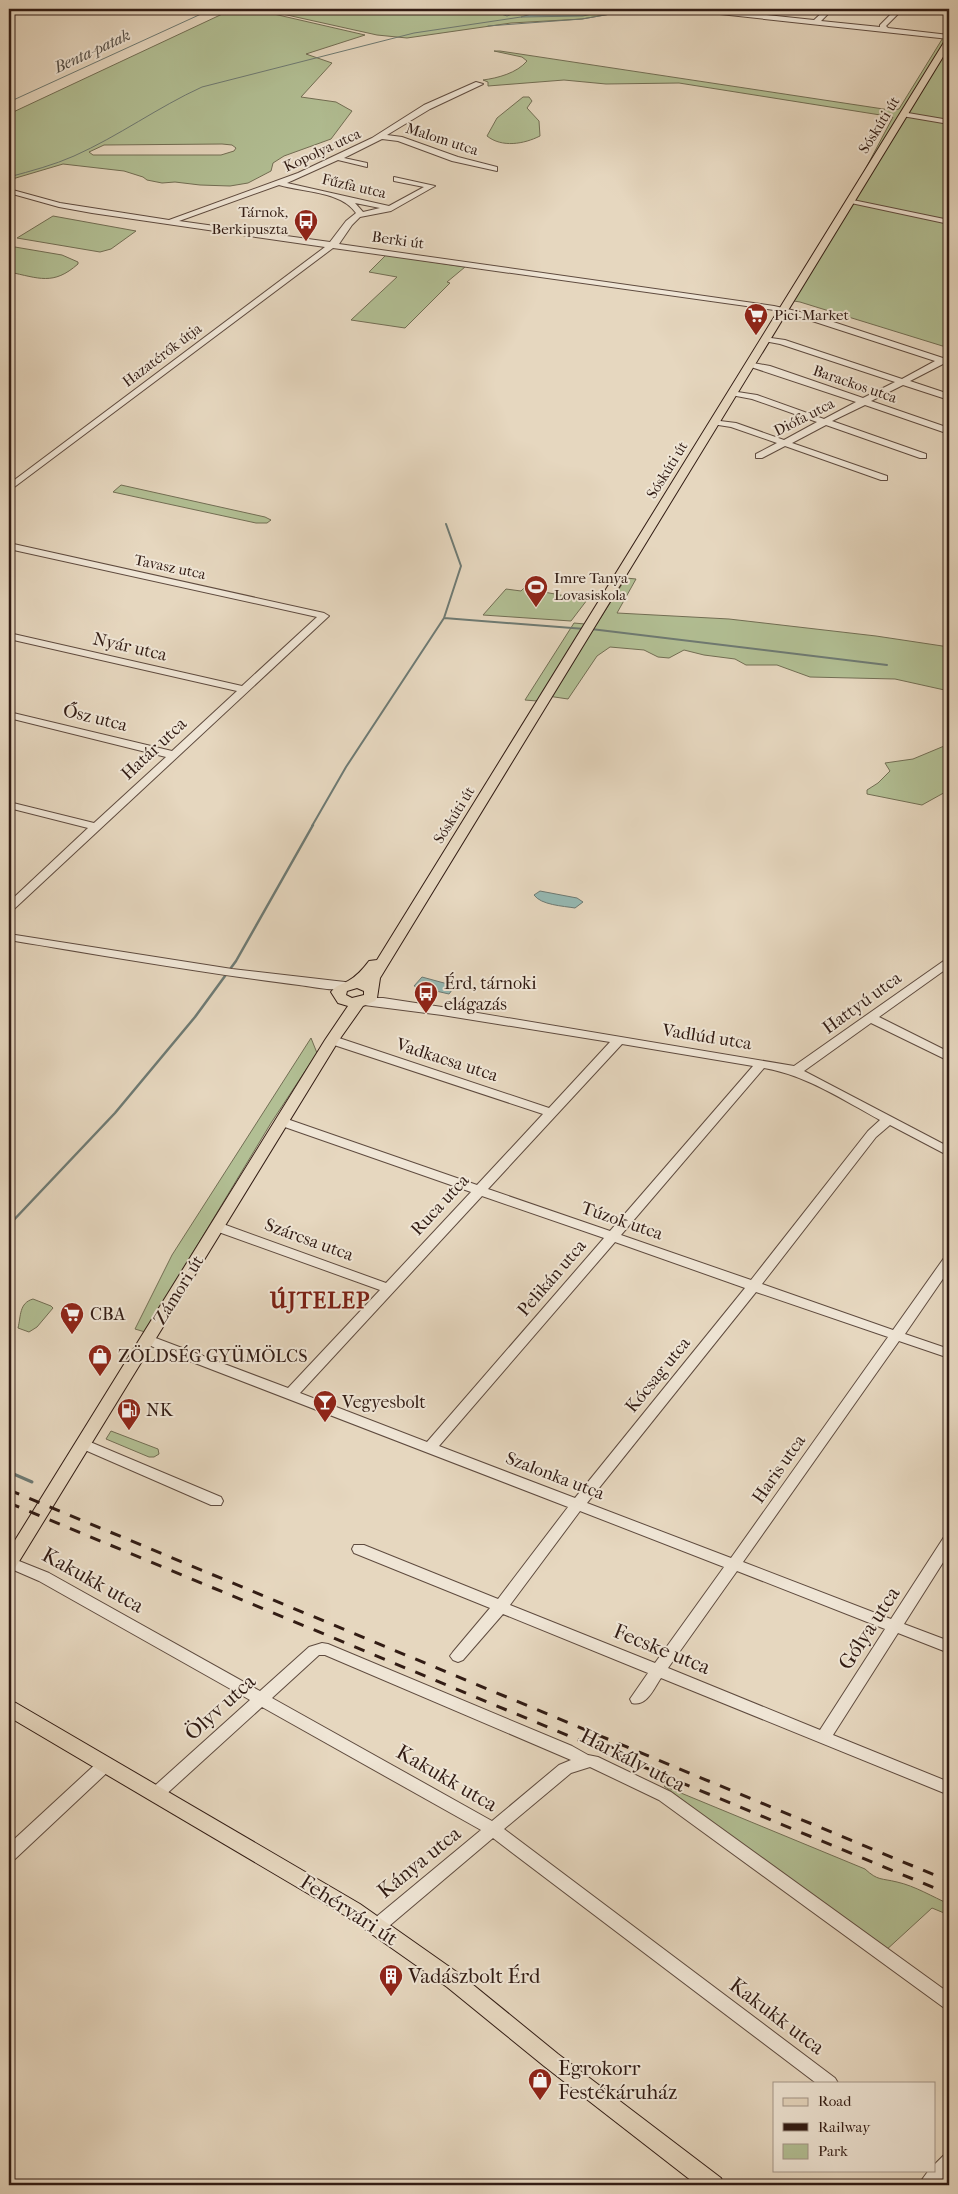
<svg xmlns="http://www.w3.org/2000/svg" width="958" height="2194" font-family="'IM FELL French Canon',serif">
	<style>
		.green { fill: #b2bf94; stroke: #726e54; fill-rule: evenodd }
		.water { fill: #96b9b3; stroke: #6e7a73 }
		.lines { fill: none; stroke-linecap: round; stroke-linejoin: round }
		.stream-far3 { stroke: #6e7a73; stroke-width: 1 }
		.stream-far2 { stroke: #6e7a73; stroke-width: 2 }
		.stream-far1 { stroke: #6e7a73; stroke-width: 2.5 }
		.stream { stroke: #6e7a73; stroke-width: 3 }
		.minor-casing { stroke: #5f4b3f; stroke-width: 2 }
		.major-casing { stroke: #321c14; stroke-width: 2 }
		.minor { fill: #efe5d5; fill-rule: evenodd }
		.major { fill: #e6d7bf; fill-rule: evenodd }
		.rail { stroke: #321c14; stroke-width: 3; stroke-dasharray: 11 11; stroke-linecap: butt }
		.labels { text-anchor: middle; dominant-baseline: central; stroke-width: 4; stroke-linejoin: round; paint-order: stroke }
		.far-street-label { font-size: 15px; fill: #321c14; stroke: #efe5d5 }
		.far-poi-label { font-size: 15px; fill: #321c14; stroke: #efe5d5; text-anchor: start }
		.far-water-label { font-size: 16px; font-style: italic; fill: #504b44; stroke: #efe5d5 }
		.street-label { font-size: 18px; fill: #321c14; stroke: #efe5d5 }
		.poi-label { font-size: 18px; fill: #321c14; stroke: #efe5d5; text-anchor: start }
		.near-street-label { font-size: 21px; fill: #321c14; stroke: #efe5d5 }
		.near-poi-label { font-size: 21px; fill: #321c14; stroke: #efe5d5; text-anchor: start }
		.district-label { font-size: 22px; font-weight: bold; letter-spacing: 1px; fill: #7a1f14; stroke: #efe5d5 }
	</style>
	<rect width="100%" height="100%" fill="#e6d7bf"/>
	<filter id="stains"><feTurbulence type="fractalNoise" baseFrequency=".004" numOctaves="4"/><feColorMatrix values="0 0 0 0 .2 0 0 0 0 .09 0 0 0 0 .02 0 0 0 .5 -.17"/></filter>
	<radialGradient id="worn" r=".72"><stop offset=".6" stop-color="#630" stop-opacity="0"/><stop offset="1" stop-color="#630" stop-opacity=".3"/></radialGradient>
	<path class="green" d="M 233,9 L 252,9 L 365,35 L 306,54 L 332,63 L 301,97 L 336,102 L 352,111 L 331,139 L 284,156 L 273,163 L 271,171 L 248,183 L 230,186 L 200,185 L 175,182 L 162,183 L 147,180 L 143,177 L 124,171 L 63,164 L 9,180 L 9,114 ZM 222,144 L 232,145 L 236,148 L 234,151 L 221,155 L 93,155 L 89,152 L 104,145 Z
		M 260,9 L 639,9 L 582,19 L 511,23 L 407,38 L 377,35 Z
		M 949,28 L 949,348 L 800,302 L 788,300 L 850,198 L 893,117 L 679,83 L 606,84 L 564,80 L 488,86 L 488,82 L 483,80 C 498,78 517,73 527,61 L 522,57 L 494,51 L 500,51 L 890,110 L 899,109 Z
		M 523,97 L 529,97 L 532,101 L 527,108 L 539,121 L 540,136 C 524,144 502,148 487,136 L 497,118 Z
		M 53,216 L 136,231 L 111,249 L 100,252 L 17,238 Z
		M 9,246 L 62,255 L 78,262 L 78,264 C 53,286 39,278 9,272 Z
		M 386,255 L 465,267 L 447,282 L 450,283 L 405,328 L 351,320 L 397,277 L 369,272 Z
		M 121,485 L 265,517 L 271,520 L 267,523 L 256,523 L 113,492 Z
		M 626,578 L 636,579 L 617,613 L 729,619 L 876,636 L 949,647 L 949,691 L 895,679 L 810,677 L 777,665 L 746,665 L 735,659 L 704,655 L 684,650 L 669,658 L 658,657 L 644,650 L 610,647 L 597,656 L 568,699 L 541,695 L 537,701 L 525,700 L 574,623 L 596,625 Z
		M 524,588 L 538,590 L 541,594 L 544,592 L 587,600 L 571,621 L 483,615 L 506,589 L 521,591 Z
		M 949,744 L 949,790 L 922,805 L 867,794 L 867,790 L 878,783 L 890,771 L 885,763 L 913,759 Z
		M 311,1038 L 317,1053 L 271,1123 L 145,1332 L 135,1329 L 172,1255 Z
		M 33,1299 L 51,1306 L 53,1308 L 37,1327 L 29,1332 L 18,1328 C 21,1316 19,1303 33,1299 Z
		M 111,1431 L 158,1449 L 159,1454 L 154,1457 L 149,1457 L 106,1439 Z
		M 664,1786 L 865,1869 C 878,1881 881,1878 897,1882 C 915,1886 933,1897 949,1904 L 949,1915 L 932,1908 L 884,1952 Z"/>
	<path class="water" d="M 512,9 L 614,9 L 583,16 L 521,17 L 531,14 L 523,10 L 507,16 L 501,14 Z
		M 540,891 L 577,898 L 583,902 L 575,908 C 563,906 541,905 534,895 Z
		M 422,977 L 455,986 L 449,994 L 414,986 Z"/>
	<g class="lines">
		<path class="stream-far3" d="M 488,26 L 582,19 L 639,9
			M 9,102 L 212,9
			M 9,177 C 31,171 54,165 74,156 C 119,136 158,107 202,87 L 414,33 L 521,17"/>
		<path class="stream-far2" d="M 444,618 L 585,629
			M 591,629 L 887,665
			M 312,826 L 346,767 L 444,618 L 461,566 L 446,524"/>
		<path class="stream-far1" d="M 9,1225 L 115,1113 L 195,1017 L 236,961 L 313,825"/>
		<path class="stream" d="M 9,1472 L 32,1482"/>
		<g class="minor-casing">
			<path id="minor" d="M 689,9 L 708,9 L 814,20 L 826,9 L 833,9 L 821,21 L 880,27 L 880,25 L 896,9 L 903,9 L 886,26 L 888,28 L 949,35 L 949,39 L 692,11 Z
				M 476,82 L 483,84 L 430,109 L 387,135 L 402,137 L 458,157 L 497,167 L 497,171 L 452,161 L 398,141 L 382,139 L 344,158 L 367,163 L 367,167 L 338,160 L 287,183 L 389,206 L 424,187 L 394,181 L 394,177 L 435,186 L 391,211 L 360,217 L 352,225 L 339,244 L 774,306 L 809,314 L 949,360 L 949,366 L 943,364 L 910,381 L 949,394 L 949,400 L 903,385 L 871,401 L 949,428 L 949,434 L 865,405 L 832,421 L 926,454 L 926,458 L 920,458 L 826,425 L 792,443 L 887,476 L 887,480 L 881,480 L 785,446 L 762,458 L 756,458 L 756,454 L 777,443 L 731,427 L 712,424 L 712,420 L 736,423 L 784,440 L 817,422 L 752,399 L 731,395 L 731,391 L 757,395 L 824,419 L 856,402 L 748,366 L 748,362 L 770,366 L 863,398 L 895,382 L 780,344 L 764,341 L 764,337 L 785,340 L 902,379 L 935,361 L 803,318 L 774,310 L 333,248 L 9,491 L 9,484 L 325,247 L 92,213 L 59,207 L 9,193 L 9,189 L 60,203 L 169,220 L 298,173 L 372,138 L 424,105 ZM 279,185 C 302,192 341,191 356,213 L 346,221 L 330,242 L 179,221 ZM 355,203 L 380,208 L 363,212 Z
				M 902,112 L 949,120 L 949,124 L 902,116 Z
				M 848,199 L 949,220 L 949,224 L 851,203 L 847,201 Z
				M 9,543 L 324,613 L 329,616 L 13,910 L 9,911 L 9,902 L 88,828 L 9,808 L 9,802 L 94,823 L 166,757 L 9,718 L 9,712 L 172,751 L 237,691 L 9,639 L 9,633 L 242,686 L 317,617 L 9,549 Z
				M 9,934 L 232,969 L 345,982 L 351,986 C 344,994 310,986 299,985 C 202,973 106,956 9,940 Z
				M 949,959 L 949,967 L 879,1017 L 949,1052 L 949,1061 L 871,1023 L 804,1071 L 949,1147 L 949,1156 L 890,1125 L 876,1137 L 762,1284 L 893,1330 L 944,1258 L 949,1257 L 949,1270 L 905,1334 L 949,1349 L 949,1358 L 899,1341 L 743,1562 L 891,1619 L 944,1537 L 949,1536 L 949,1553 L 904,1624 L 949,1641 L 949,1653 L 898,1633 L 833,1735 L 949,1782 L 949,1795 L 661,1678 C 654,1688 647,1707 632,1703 L 630,1699 L 648,1673 L 503,1614 L 463,1660 L 458,1662 L 453,1660 L 450,1656 L 453,1652 L 490,1608 L 354,1553 L 352,1549 L 354,1545 L 364,1545 L 498,1599 L 568,1507 L 143,1343 L 141,1340 L 143,1337 L 153,1337 L 288,1388 L 380,1290 L 213,1230 L 211,1227 L 213,1224 L 223,1224 L 386,1283 L 471,1192 L 279,1125 L 277,1122 L 279,1119 L 287,1119 L 477,1185 L 543,1114 L 328,1043 L 326,1040 L 328,1037 L 336,1037 L 549,1108 L 610,1042 L 442,1015 L 364,1005 L 360,1004 L 358,1001 L 360,998 L 383,998 L 442,1007 L 794,1066 L 945,960 ZM 622,1044 L 753,1066 L 610,1231 L 488,1189 ZM 764,1068 C 806,1075 843,1100 880,1120 L 868,1131 L 751,1280 L 621,1235 ZM 482,1196 L 604,1238 L 427,1442 L 300,1393 ZM 615,1242 L 745,1288 L 575,1498 L 439,1446 ZM 756,1292 L 888,1337 L 731,1558 L 587,1503 ZM 580,1511 L 724,1567 L 655,1663 L 510,1605 ZM 737,1571 L 885,1629 L 820,1730 L 668,1668 Z
				M 83,1439 L 221,1497 L 223,1501 L 221,1505 L 211,1505 L 78,1447 L 76,1444 L 78,1441 Z
				M 9,1557 L 49,1573 L 260,1691 L 309,1647 L 322,1643 L 328,1644 L 572,1746 L 588,1755 L 598,1757 L 671,1792 L 949,1993 L 949,2009 L 943,2007 L 659,1800 L 590,1767 L 571,1773 L 504,1829 L 835,2078 L 838,2083 L 816,2083 L 493,1838 L 382,1932 L 376,1934 L 370,1932 L 368,1927 L 370,1922 L 481,1830 L 262,1707 L 162,1798 L 156,1800 L 150,1798 L 148,1794 L 150,1790 L 250,1700 L 39,1581 L 9,1568 ZM 319,1655 L 325,1655 L 571,1760 L 559,1765 L 492,1821 L 272,1698 Z
				M 106,1758 L 112,1760 L 114,1764 L 112,1768 L 15,1859 L 9,1860 L 9,1844 L 100,1760 Z
				M 949,2153 L 949,2173 L 938,2185 L 918,2185 L 929,2170 L 934,2170 L 934,2165 L 943,2156 Z"/>
		</g>
		<g class="major-casing">
			<path id="major" d="M 946,39 L 949,39 L 949,47 L 380,978 L 377,998 L 375,1001 L 363,1006 L 339,1040 L 15,1568 L 9,1570 L 9,1550 L 325,1040 L 348,1006 L 338,1003 L 331,992 C 336,985 341,985 348,981 C 357,976 363,969 369,961 L 377,960 ZM 357,988 L 364,991 L 364,995 L 352,998 L 346,995 L 347,991 Z
				M 9,1701 L 16,1703 L 360,1904 L 461,1975 L 558,2054 L 721,2178 L 724,2185 L 697,2185 L 544,2066 L 447,1987 L 346,1916 L 9,1717 Z"/>
		</g>
		<use href="#minor" class="minor"/>
		<use href="#major" class="major"/>
		<path class="rail" d="M 9,1490 L 949,1881
			M 9,1503 L 949,1894"/>
	</g>
	<defs>
		<g id="bus-pin" transform="scale(1.25)"><path d="M0 17L-7.5 6A9.5 9.5 0 1 1 7.5 6Z" fill="#8f2418" stroke="#efe5d5"/><path d="M-5-6H5V4H4V6H2V4H-2V6H-4V4H-5ZM-3.5-4V0h7V-4ZM-3.5 1.2v1.5H-2V1.2ZM2 1.2v1.5H3.5V1.2Z" fill="#fff"/></g>
		<g id="supermarket-pin" transform="scale(1.25)"><path d="M0 17L-7.5 6A9.5 9.5 0 1 1 7.5 6Z" fill="#8f2418" stroke="#efe5d5"/><path d="M-6-5.5h2.5l.6 2H6L4.5 2H-2.5L-4.4-4H-6ZM-1.5 3.2a1.3 1.3 0 1 0 .1 0ZM3 3.2a1.3 1.3 0 1 0 .1 0Z" fill="#fff"/></g>
		<g id="stadium-pin" transform="scale(1.25)"><path d="M0 17L-7.5 6A9.5 9.5 0 1 1 7.5 6Z" fill="#8f2418" stroke="#efe5d5"/><path d="M0-5a6.5 5 0 1 0 0 10a6.5 5 0 1 0 0-10ZM-3.5-1.8h7v3.6h-7Z" fill="#fff"/></g>
		<g id="shop-pin" transform="scale(1.25)"><path d="M0 17L-7.5 6A9.5 9.5 0 1 1 7.5 6Z" fill="#8f2418" stroke="#efe5d5"/><path d="M-5-2.5h2.3a2.7 3.5 0 0 1 5.4 0H5L5.5 6h-11ZM-1.5-2.5h3a1.5 2.3 0 0 0-3 0Z" fill="#fff"/></g>
		<g id="bar-pin" transform="scale(1.25)"><path d="M0 17L-7.5 6A9.5 9.5 0 1 1 7.5 6Z" fill="#8f2418" stroke="#efe5d5"/><path d="M-6-5H6L.8 .8V4.5H3.5V6h-7V4.5H-.8V.8Z" fill="#fff"/></g>
		<g id="fuel-pin" transform="scale(1.25)"><path d="M0 17L-7.5 6A9.5 9.5 0 1 1 7.5 6Z" fill="#8f2418" stroke="#efe5d5"/><path d="M-5.5-6h7V0h2V4h1.3V-2.5L3-4.5l.8-.8L6-3V5H2.5V1h-1V6h-7ZM-4.2-4.7v3.2H.2V-4.7Z" fill="#fff"/></g>
		<g id="building-pin" transform="scale(1.25)"><path d="M0 17L-7.5 6A9.5 9.5 0 1 1 7.5 6Z" fill="#8f2418" stroke="#efe5d5"/><path d="M-4-6H4V6H1V3H-1V6H-4ZM-2.5-4.3h1.7v1.8h-1.7ZM.8-4.3h1.7v1.8H.8ZM-2.5-1h1.7V.8h-1.7ZM.8-1h1.7V.8H.8Z" fill="#fff"/></g>
	</defs>
	<g fill-rule="evenodd">
		<use href="#bus-pin" x="306" y="221"/>
		<use href="#supermarket-pin" x="756" y="315"/>
		<use href="#stadium-pin" x="536" y="587"/>
		<use href="#bus-pin" x="426" y="993"/>
		<use href="#supermarket-pin" x="72" y="1314"/>
		<use href="#shop-pin" x="100" y="1356"/>
		<use href="#bar-pin" x="325" y="1402"/>
		<use href="#fuel-pin" x="129" y="1410"/>
		<use href="#building-pin" x="391" y="1976"/>
		<use href="#shop-pin" x="540" y="2080"/>
	</g>
	<g class="labels">
		<g class="far-street-label">
			<text transform="translate(879 125) rotate(-58)">Sóskúti út</text>
			<text transform="translate(442 139) rotate(18)">Malom utca</text>
			<text transform="translate(322 150) rotate(-25)">Kopolya utca</text>
			<text transform="translate(354 186) rotate(13)">Fűzfa utca</text>
			<text transform="translate(398 240) rotate(8)">Berki út</text>
			<text transform="translate(162 355) rotate(-37)">Hazatérők útja</text>
			<text transform="translate(855 384) rotate(19)">Barackos utca</text>
			<text transform="translate(804 417) rotate(-27)">Diófa utca</text>
			<text transform="translate(667 470) rotate(-58)">Sóskúti út</text>
			<text transform="translate(170 567) rotate(12)">Tavasz utca</text>
			<text transform="translate(454 815) rotate(-58)">Sóskúti út</text>
		</g>
		<g class="far-poi-label">
			<text x="288" y="212" text-anchor="end">Tárnok,<tspan x="288" dy="17">Berkipuszta</tspan></text>
			<text x="774" y="315">Pici Market</text>
			<text x="554" y="578">Imre Tanya<tspan x="554" dy="17">Lovasiskola</tspan></text>
		</g>
		<g class="far-water-label">
			<text transform="translate(92 51) rotate(-25)">Benta-patak</text>
		</g>
		<g class="street-label">
			<text transform="translate(130 647) rotate(13)">Nyár utca</text>
			<text transform="translate(95 718) rotate(14)">Ősz utca</text>
			<text transform="translate(154 749) rotate(-43)">Határ utca</text>
			<text transform="translate(862 1003) rotate(-36)">Hattyú utca</text>
			<text transform="translate(707 1037) rotate(9)">Vadlúd utca</text>
			<text transform="translate(447 1060) rotate(18)">Vadkacsa utca</text>
			<text transform="translate(440 1205) rotate(-47)">Ruca utca</text>
			<text transform="translate(622 1221) rotate(19)">Túzok utca</text>
			<text transform="translate(309 1240) rotate(20)">Szárcsa utca</text>
			<text transform="translate(552 1278) rotate(-49)">Pelikán utca</text>
			<text transform="translate(179 1290) rotate(-58)">Zámori út</text>
			<text transform="translate(658 1375) rotate(-51)">Kócsag utca</text>
			<text transform="translate(779 1469) rotate(-55)">Haris utca</text>
			<text transform="translate(555 1476) rotate(21)">Szalonka utca</text>
		</g>
		<g class="poi-label">
			<text x="444" y="983">Érd, tárnoki<tspan x="444" dy="21">elágazás</tspan></text>
			<text x="90" y="1314">CBA</text>
			<text x="118" y="1356">ZÖLDSÉG GYÜMÖLCS</text>
			<text x="342" y="1402">Vegyesbolt</text>
			<text x="146" y="1410">NK</text>
		</g>
		<g class="near-street-label">
			<text transform="translate(93 1580) rotate(29)">Kakukk utca</text>
			<text transform="translate(869 1628) rotate(-57)">Gólya utca</text>
			<text transform="translate(662 1649) rotate(22)">Fecske utca</text>
			<text transform="translate(220 1707) rotate(-42)">Ölyv utca</text>
			<text transform="translate(633 1760) rotate(27)">Harkály utca</text>
			<text transform="translate(447 1778) rotate(30)">Kakukk utca</text>
			<text transform="translate(419 1862) rotate(-39)">Kánya utca</text>
			<text transform="translate(349 1910) rotate(33)">Fehérvári út</text>
			<text transform="translate(777 2016) rotate(37)">Kakukk utca</text>
		</g>
		<g class="near-poi-label">
			<text x="408" y="1976">Vadászbolt Érd</text>
			<text x="558" y="2068">Egrokorr<tspan x="558" dy="24">Festékáruház</tspan></text>
		</g>
		<g class="district-label">
			<text x="320" y="1301">ÚJTELEP</text>
		</g>
	</g>
	<rect width="958" height="2194" fill="none" stroke="#e6d7bf" stroke-width="30"/>
	<rect x="10" y="10" width="938" height="2174" fill="none" stroke="#321c14" stroke-width="2.5"/>
	<rect x="15" y="15" width="928" height="2164" fill="none" stroke="#321c14"/>
	<rect x="773" y="2082" width="162" height="90" fill="#efe5d5" stroke="#a39588"/>
	<rect x="783" y="2098" width="25" height="8" fill="#e6d7bf" stroke="#a39588"/>
	<text x="818" y="2106" font-size="15" fill="#321c14">Road</text>
	<rect x="783" y="2123" width="25" height="8" fill="#321c14" stroke="#a39588"/>
	<text x="818" y="2132" font-size="15" fill="#321c14">Railway</text>
	<rect x="783" y="2144" width="25" height="15" fill="#b2bf94" stroke="#a39588"/>
	<text x="818" y="2156" font-size="15" fill="#321c14">Park</text>
	<rect width="100%" height="100%" filter="url(#stains)"/>
	<rect width="100%" height="100%" fill="url(#worn)"/>
</svg>
